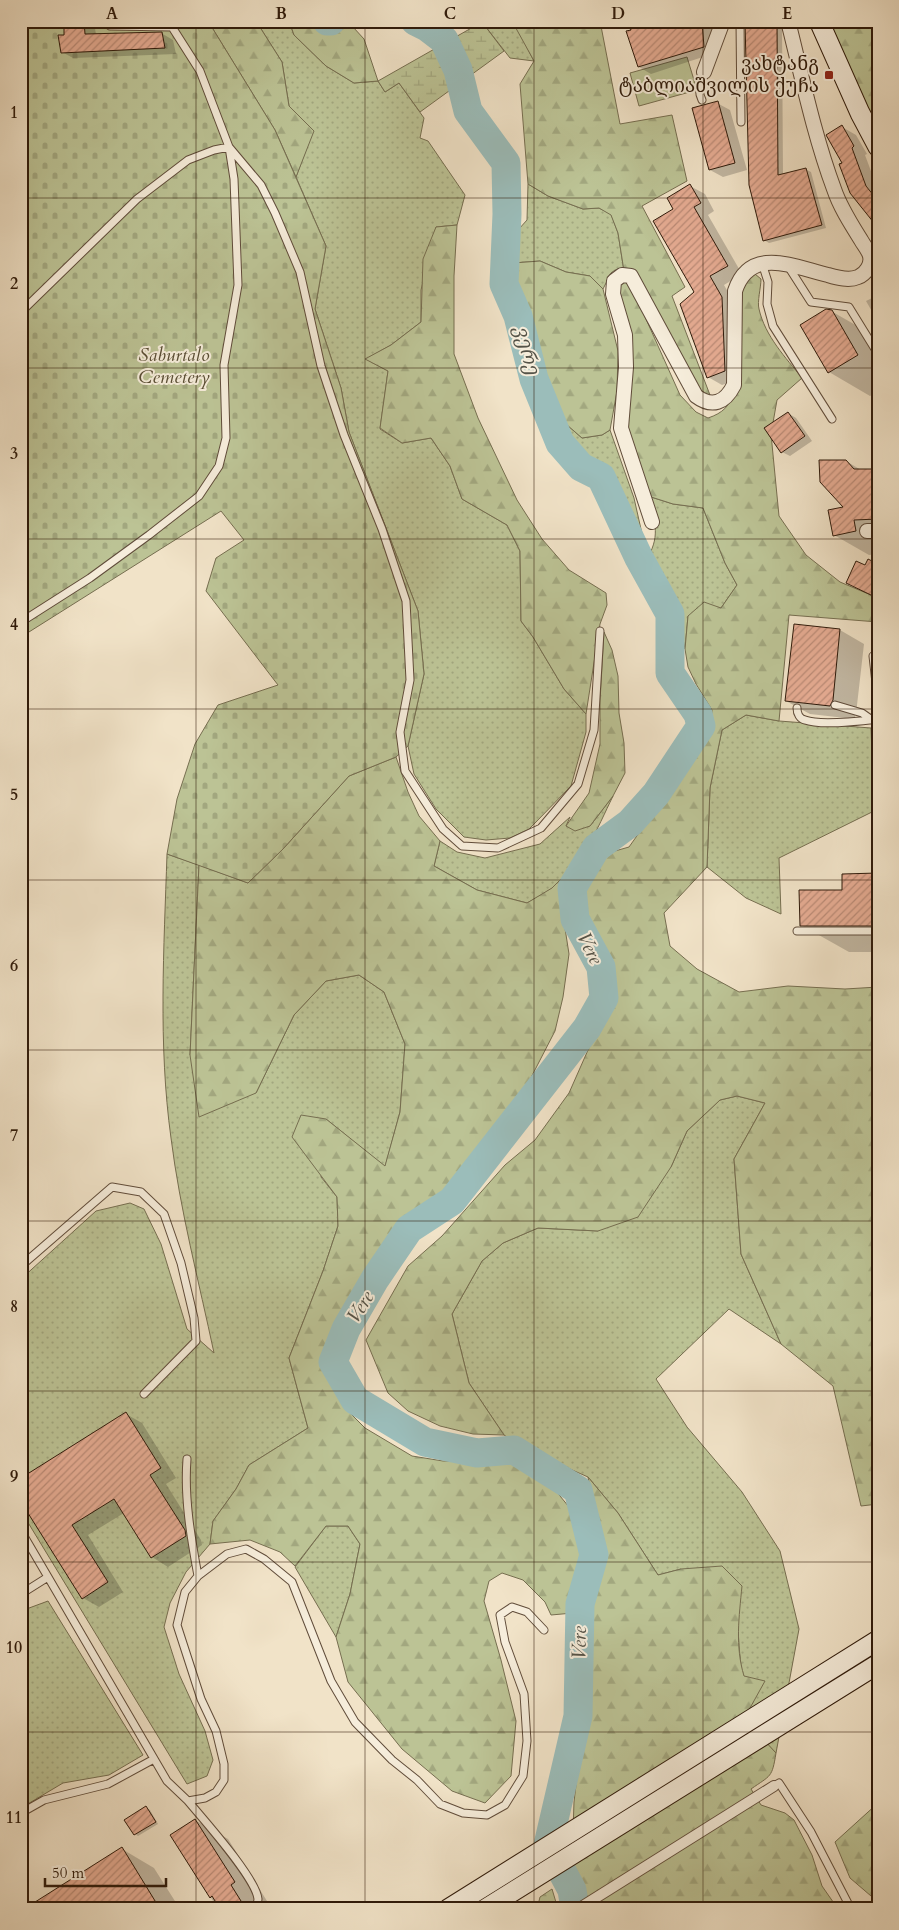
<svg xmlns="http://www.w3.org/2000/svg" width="899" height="1930" font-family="Cardo,'Noto Serif Georgian',serif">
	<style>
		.grass { fill: url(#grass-dots); stroke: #766e50 }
		.forest { fill: url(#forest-firs); stroke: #766e50 }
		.wetland { fill: url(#wetland-marsh); stroke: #766e50 }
		.cemetery { fill: url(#cemetery-stones); stroke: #766e50 }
		.park { fill: #bcc395; stroke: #766e50 }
		.shadow { fill: #0003 }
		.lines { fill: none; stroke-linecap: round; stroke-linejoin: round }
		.river { stroke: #9bbdba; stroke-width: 29 }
		.building { fill: url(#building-hatch); stroke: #2f1a0a }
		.service-casing { stroke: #604c3a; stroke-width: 9 }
		.pedestrian-casing { stroke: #604c3a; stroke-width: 12 }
		.minor-casing { stroke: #604c3a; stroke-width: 16 }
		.secondary-casing { stroke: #2f1a0a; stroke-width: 21 }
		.service { stroke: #f6eddb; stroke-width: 7 }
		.pedestrian { stroke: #f6eddb; stroke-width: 10 }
		.minor { stroke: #f6eddb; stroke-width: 14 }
		.secondary { stroke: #f6eddb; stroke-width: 19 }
		.grid { fill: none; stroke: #2f1a0a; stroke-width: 1; stroke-opacity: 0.55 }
		.poi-dot { fill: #8f2418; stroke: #f6eddb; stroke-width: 2 }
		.labels { text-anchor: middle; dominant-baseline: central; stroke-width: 4; stroke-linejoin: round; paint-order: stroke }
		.poi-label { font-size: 19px; fill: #2f1a0a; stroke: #f6eddb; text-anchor: end }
		.park-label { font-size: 19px; font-style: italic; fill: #594d34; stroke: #f6eddb }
		.water-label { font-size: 20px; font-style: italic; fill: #555348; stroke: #f6eddb }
		.neatline { fill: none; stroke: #2f1a0a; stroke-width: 2 }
		.grid-label { font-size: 16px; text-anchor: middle; font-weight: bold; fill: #2f1a0a }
	</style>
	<defs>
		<pattern id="grass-dots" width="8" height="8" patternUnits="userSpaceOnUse" patternTransform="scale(1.25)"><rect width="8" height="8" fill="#bcc395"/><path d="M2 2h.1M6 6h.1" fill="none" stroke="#a2a77f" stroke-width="1.8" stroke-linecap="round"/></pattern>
		<pattern id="forest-firs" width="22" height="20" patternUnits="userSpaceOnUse" patternTransform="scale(1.25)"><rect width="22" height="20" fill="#bcc395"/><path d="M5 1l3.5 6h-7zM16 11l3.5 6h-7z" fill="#a2a77f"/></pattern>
		<pattern id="wetland-marsh" width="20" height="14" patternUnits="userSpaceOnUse" patternTransform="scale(1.25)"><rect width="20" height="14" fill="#bcc395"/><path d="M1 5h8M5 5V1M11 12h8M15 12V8" fill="none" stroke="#a2a77f"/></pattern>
		<pattern id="cemetery-stones" width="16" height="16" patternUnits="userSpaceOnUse" patternTransform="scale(1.25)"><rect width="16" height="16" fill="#bcc395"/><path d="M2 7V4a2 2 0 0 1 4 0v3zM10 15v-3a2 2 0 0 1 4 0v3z" fill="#a2a77f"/></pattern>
		<pattern id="building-hatch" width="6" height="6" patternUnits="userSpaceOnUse" patternTransform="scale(1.25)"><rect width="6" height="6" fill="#e5ab92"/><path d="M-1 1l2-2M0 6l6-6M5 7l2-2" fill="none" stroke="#ba8a75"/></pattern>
	</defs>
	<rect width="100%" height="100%" fill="#f1e3c8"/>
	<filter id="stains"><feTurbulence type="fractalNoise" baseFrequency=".004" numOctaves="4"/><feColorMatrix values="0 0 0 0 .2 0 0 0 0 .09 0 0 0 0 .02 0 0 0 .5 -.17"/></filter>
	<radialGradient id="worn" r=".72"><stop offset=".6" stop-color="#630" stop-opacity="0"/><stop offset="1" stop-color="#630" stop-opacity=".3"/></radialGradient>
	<path class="grass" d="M 256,21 L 289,21 L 294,35 L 326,66 L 354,83 L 378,81 L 385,92 L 399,83 L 424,118 L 420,138 L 428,141 L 465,195 L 457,225 L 436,227 L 421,290 L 421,322 L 391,345 L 366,359 L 388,371 L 380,429 L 402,443 L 431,438 L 450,466 L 462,499 L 507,525 L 520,551 L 521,621 L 533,637 L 564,689 L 586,714 L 586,732 L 571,786 L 536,822 L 529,829 L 510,838 L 486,840 L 464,837 L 436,809 L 414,774 L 408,746 L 424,674 L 418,611 L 349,432 L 341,388 L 315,309 L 326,246 L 296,177 L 313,131 L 289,106 L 282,62 Z
		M 512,21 L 514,22 L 534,61 L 510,58 L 482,22 Z
		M 528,184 L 548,196 L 583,209 L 599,208 L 611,214 L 618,233 L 624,271 L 615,270 L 611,273 L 603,289 L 590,276 L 566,272 L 540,261 L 513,263 L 510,280 L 510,239 L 527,220 Z
		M 551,411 L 582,438 L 602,435 L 610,430 L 634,498 L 643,538 L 639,544 L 605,470 L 591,462 L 574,449 Z
		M 648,496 L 673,504 L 703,508 L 725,563 L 737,585 L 721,608 L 688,616 L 685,649 L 678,613 L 648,557 C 661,534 654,520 648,496 Z
		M 746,715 L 779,721 L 871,728 L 874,811 L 779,858 L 781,914 L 746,898 L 707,867 L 710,788 L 722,730 Z
		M 613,796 C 597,829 582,867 551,889 C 543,894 535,899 527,903 L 477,890 L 434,866 L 440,841 L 457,852 L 485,858 L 540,844 L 570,817 L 566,826 L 590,826 Z
		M 167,854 L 199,865 L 190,1055 L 256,1093 L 294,1015 L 326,981 L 359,975 L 384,992 L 405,1044 L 400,1112 L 385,1167 L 326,1119 L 321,1177 L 337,1197 L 338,1226 L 323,1271 L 289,1358 L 308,1428 L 249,1465 L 236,1489 L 213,1521 L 210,1544 L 186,1572 L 170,1603 L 164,1627 L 179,1674 L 205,1731 L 213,1760 L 207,1776 L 187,1784 L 21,1511 L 21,1279 L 96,1211 L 130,1203 L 144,1209 L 161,1244 L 187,1329 L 214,1353 C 199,1282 180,1210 171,1138 C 158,1044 164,948 167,854 Z
		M 737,1096 L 765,1103 L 734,1159 L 741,1254 L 781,1344 L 729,1309 L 656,1379 L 687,1427 L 742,1492 L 780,1551 L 799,1629 L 776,1753 C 771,1748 766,1743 762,1738 C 744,1707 739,1660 738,1624 L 681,1569 L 658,1575 L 618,1513 L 588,1477 L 525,1449 L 504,1435 L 469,1383 L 452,1314 L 482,1261 L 503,1243 L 538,1228 L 598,1231 L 671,1167 L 687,1131 L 720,1100 Z
		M 326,1526 L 348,1526 L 360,1544 L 350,1594 L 336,1637 L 295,1567 Z
		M 48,1601 L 143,1755 L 109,1775 L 63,1783 L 21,1808 L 21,1611 Z"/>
	<path class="forest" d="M 208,21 L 256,21 L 282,62 L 289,106 L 314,131 L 296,177 L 275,130 Z
		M 289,21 L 305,21 L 323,32 L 353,27 L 364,39 L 378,81 L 354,83 L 326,66 L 294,35 Z
		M 512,21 L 600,21 L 620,124 L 672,115 L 687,181 L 642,206 L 685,287 L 672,296 L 710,395 L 705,398 L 624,271 L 618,233 L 611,215 L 599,208 L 583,209 L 548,196 L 528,184 L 520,84 L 534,61 Z
		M 827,21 L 878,21 L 878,128 L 858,91 Z
		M 457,225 L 454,276 L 454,354 L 478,418 L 517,500 L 542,539 L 569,570 L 606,593 L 607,605 L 600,624 L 586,714 L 564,689 L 533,637 L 521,621 L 520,551 L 507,525 L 462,499 L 450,466 L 431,438 L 402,443 L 380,428 L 388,371 L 365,359 L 391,345 L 421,322 L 423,259 L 436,227 Z
		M 540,261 L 566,272 L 590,276 L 603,289 L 618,351 L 617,391 L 610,430 L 602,435 L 582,438 L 551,411 L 543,385 L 531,314 L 510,280 L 513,263 Z
		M 755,274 L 761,279 C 761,287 757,302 759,309 C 765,336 786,358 802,378 L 777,400 L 771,434 L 779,516 L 806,555 L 840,582 L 878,598 L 878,622 L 789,615 L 779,721 L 746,715 L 722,730 L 710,788 L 707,867 L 664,913 L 670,946 L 697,969 L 739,992 L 788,986 L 845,989 L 878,987 L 878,1504 L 861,1506 L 833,1386 L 781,1344 L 741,1254 L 734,1159 L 765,1103 L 737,1096 L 720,1100 L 687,1131 L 671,1167 L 638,1217 L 598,1231 L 538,1228 L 503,1243 L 482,1261 L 452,1314 L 469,1383 L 504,1435 L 473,1434 L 440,1426 L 408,1411 L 388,1393 L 366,1340 L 408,1266 L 442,1236 L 505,1165 L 535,1140 L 569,1093 L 611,998 L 605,969 L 580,916 L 583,886 L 608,853 L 629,847 L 710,733 L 712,710 L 696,684 L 688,667 L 685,649 L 688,616 L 704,602 L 721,608 L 737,585 L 725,563 L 703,508 L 673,504 L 648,496 L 625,426 L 618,284 L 625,282 L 633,290 L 680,395 L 696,412 L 708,418 C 723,413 730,406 735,390 L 740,289 L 750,276 Z
		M 604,632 L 612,650 L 618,676 L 619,713 L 624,743 L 625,773 L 613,796 L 590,826 L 575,831 L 566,826 L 589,793 L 600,744 L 600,701 Z
		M 396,757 L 408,792 L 419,816 L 440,841 L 434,866 L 477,890 L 527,903 L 552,888 L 568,872 L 562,909 L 569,954 L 563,997 L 555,1031 L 521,1097 L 497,1134 L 425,1212 L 405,1226 L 365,1281 L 326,1356 L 347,1410 L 365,1428 L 412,1456 L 443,1461 L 487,1461 L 517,1464 L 547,1480 L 569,1507 L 583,1553 L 576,1582 L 573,1613 L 551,1615 L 545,1602 L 523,1580 L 502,1573 L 489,1581 L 484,1601 L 501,1660 L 516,1721 L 511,1776 L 485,1803 L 452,1791 L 402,1749 L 348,1682 L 336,1637 L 350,1594 L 360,1544 L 348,1526 L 326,1526 L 295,1566 L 280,1552 L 250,1540 L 210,1544 L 213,1521 L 236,1489 L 249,1465 L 308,1428 L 289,1358 L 323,1271 L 338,1226 L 337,1197 L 292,1137 L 301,1115 L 326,1119 L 385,1166 L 400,1112 L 405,1044 L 384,992 L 359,975 L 326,981 L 294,1015 L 256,1093 L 199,1117 L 190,1055 L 199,865 L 248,883 L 283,849 L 349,776 Z
		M 588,1477 L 618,1513 L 658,1575 L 681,1569 L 722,1566 L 742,1586 C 739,1617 735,1646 744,1676 L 765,1681 L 750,1708 L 763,1739 L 776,1753 C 772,1778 771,1775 751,1789 L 761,1805 L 785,1813 L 794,1820 L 812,1855 L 822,1886 L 838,1909 L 597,1909 L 577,1882 L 572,1860 L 574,1802 L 584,1717 L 591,1607 L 600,1541 Z
		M 878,1803 L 878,1902 L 850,1878 L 835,1842 Z
		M 552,1889 L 558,1909 L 537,1909 L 540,1897 Z"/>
	<path class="wetland" d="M 482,22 L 504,51 L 420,112 L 399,83 L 385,92 L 378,81 Z"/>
	<path class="cemetery" d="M 21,21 L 208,21 L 275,130 L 326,246 L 315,309 L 341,388 L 349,432 L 418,611 L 424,674 L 408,746 L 396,757 L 349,776 L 283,849 L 248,883 L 167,854 L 177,799 L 195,744 L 218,705 L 278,685 L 206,591 L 216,558 L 244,540 L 221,511 L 21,637 Z"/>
	<path class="park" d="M 687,57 L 697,90 L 639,106 L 630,73 Z"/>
	<path class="shadow" d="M 66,21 L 94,21 L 96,35 L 125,34 L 125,33 L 161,33 L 173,40 L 176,54 L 73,58 L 62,52 L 66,36 Z
		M 123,21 L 147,21 L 149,27 L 132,27 Z
		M 629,21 L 714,21 L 715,53 L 651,74 L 639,67 L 632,30 Z
		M 777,22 L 782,25 L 783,175 L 805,169 L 811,172 L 826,228 L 769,243 L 764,240 L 747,24 Z
		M 717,103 L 730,110 L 747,170 L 723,177 L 710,170 Z
		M 842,127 L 856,135 L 867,154 L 865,155 L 878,190 L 878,236 L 870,216 L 844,164 Z
		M 690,186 L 705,194 L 714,211 L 708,215 L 742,274 L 724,285 L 736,306 L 740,379 L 722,385 L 708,377 L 696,292 L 675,209 Z
		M 878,295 L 878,322 L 866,301 Z
		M 831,311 L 873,335 L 878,344 L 878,391 L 870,396 L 829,372 Z
		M 788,413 L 796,418 L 812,441 L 790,456 L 782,452 Z
		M 846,461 L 861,470 L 878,470 L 878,554 L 869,555 L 834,535 L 845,508 Z
		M 878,561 L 878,599 L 848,582 L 866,567 L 868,562 Z
		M 795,625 L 840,630 L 864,644 L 856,714 L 854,719 L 810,714 L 786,701 Z
		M 878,874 L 878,952 L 849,952 L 801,925 L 843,891 Z
		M 126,1414 L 142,1423 L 176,1478 L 166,1484 L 201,1540 L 202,1545 L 168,1567 L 152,1557 L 124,1513 L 88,1535 L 123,1592 L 99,1607 L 83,1598 L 21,1500 Z
		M 146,1808 L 150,1810 L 158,1824 L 138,1836 L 135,1834 Z
		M 195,1820 L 228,1839 L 267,1901 L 263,1904 L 266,1909 L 218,1909 L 172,1835 Z
		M 122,1849 L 154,1868 L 180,1909 L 26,1909 Z"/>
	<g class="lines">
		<path class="river" d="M 327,21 L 331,21
			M 415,21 L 427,27 L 444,40 L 458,70 L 468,111 L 506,163 L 507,214 L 504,284 L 518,316 L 534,379 L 560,443 L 581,467 L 601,477 L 639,558 L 670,614 L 670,673 L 698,714 L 701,726 L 656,794 L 630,823 L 596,848 L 572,888 L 575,919 L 601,967 L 604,998 L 587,1028 L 452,1201 L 409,1229 L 375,1279 L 346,1329 L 333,1362 L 355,1400 L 425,1442 L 477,1453 L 514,1450 L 578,1490 L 594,1555 L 580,1604 L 578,1716 L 548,1845 L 572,1890 L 575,1909"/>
	</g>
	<path class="building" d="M 64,21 L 84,21 L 85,34 L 162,32 L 165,48 L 61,53 L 58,35 L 64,35 Z
		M 627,21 L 702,21 L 704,47 L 638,67 L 626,31 L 631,30 Z
		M 777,21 L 778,175 L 806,168 L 822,225 L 763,241 L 749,185 L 745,22 Z
		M 718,101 L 735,163 L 709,170 L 692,108 Z
		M 842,125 L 854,146 L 852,148 L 866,186 L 878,201 L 878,228 L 850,193 L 839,164 L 842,163 L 826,135 Z
		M 690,184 L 701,203 L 694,207 L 728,266 L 710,276 L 722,297 L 725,371 L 707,378 L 680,304 L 694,292 L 653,221 L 673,209 L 667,198 Z
		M 826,309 L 832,310 L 858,355 L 828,373 L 800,325 Z
		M 788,412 L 805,436 L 781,453 L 764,428 Z
		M 819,460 L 846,460 L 854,469 L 878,469 L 878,519 L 854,520 L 856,531 L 833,536 L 828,510 L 843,507 L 820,482 Z
		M 868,559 L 878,564 L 878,586 L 873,596 L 846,583 L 856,561 L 865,565 Z
		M 794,624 L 840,629 L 833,700 L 830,706 L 785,701 Z
		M 878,873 L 878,926 L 800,926 L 799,890 L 842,890 L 842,874 Z
		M 126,1412 L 161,1468 L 150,1475 L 185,1530 L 186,1536 L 151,1558 L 114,1499 L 72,1525 L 108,1582 L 82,1599 L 21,1502 L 21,1478 Z
		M 146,1806 L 156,1822 L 134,1835 L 124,1820 Z
		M 195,1819 L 235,1882 L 231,1885 L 246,1909 L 220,1909 L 212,1896 L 210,1898 L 170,1835 Z
		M 122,1847 L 160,1909 L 24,1909 Z"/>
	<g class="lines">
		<g class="service-casing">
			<path id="service" d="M 740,21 L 741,122
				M 702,100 C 697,90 700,82 704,72
				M 762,263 L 768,282 L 767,304 L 773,326 L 832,419
				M 788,266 L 811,302 L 849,307 L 878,354
				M 21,312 L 137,199 L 188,160 L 214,150 L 229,147 L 261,185 L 275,213 L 300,272 L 321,366 L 344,435 L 382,529 L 406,601 L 410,680 L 400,732 L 405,771 L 443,829 L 462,846 L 498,848 L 541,828 L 578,784 L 594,730 L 600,631
				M 21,622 L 90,578 L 149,535 L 199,496 L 219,466 L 226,438 L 224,365 L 238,285 L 234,179 L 229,147 L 200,71 L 172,27 L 110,26
				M 873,656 L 878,701
				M 835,705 L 862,713 L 872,720
				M 797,708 C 797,714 800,719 805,720 C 821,726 860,721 878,719
				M 797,931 L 878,931
				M 21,1266 L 112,1187 L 141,1192 L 164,1214 L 181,1263 L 194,1318 L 196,1341 L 144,1394
				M 21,1531 L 48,1577 L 21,1594
				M 198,1576 L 227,1554 L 246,1549 L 264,1559 L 292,1582 L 331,1681 L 355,1722 L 392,1760 L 417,1780 L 440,1804 L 463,1813 L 487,1815 L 505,1805 L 523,1776 L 527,1741 L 524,1694 L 505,1642 L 500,1615 L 512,1607 L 527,1612 L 544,1630
				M 48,1577 L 167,1781 L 188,1801 L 205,1798 L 216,1792 L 224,1780 L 224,1764 L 216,1731 L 201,1699 L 177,1625 L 185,1592 L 198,1576 C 191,1538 184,1498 187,1459
				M 774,1786 L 779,1783 L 811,1832 L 851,1909
				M 188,1801 C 203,1819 256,1878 258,1899 C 258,1902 256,1906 253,1909
				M 21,1813 L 44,1800 L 108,1784 L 154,1759"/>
		</g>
		<g class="pedestrian-casing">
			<path id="pedestrian" d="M 578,1909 L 774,1786"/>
		</g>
		<g class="minor-casing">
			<path id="minor" d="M 704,72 L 723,21
				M 652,522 L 621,428 L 626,367 L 625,335 L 613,294 L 614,281 L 622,275 L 631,276 L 696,396 C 712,408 725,403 734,385 L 735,291 C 750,245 794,267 828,275 C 838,278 849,281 858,277 C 866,274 872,264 870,256 C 869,251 863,244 861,240 C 851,224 840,207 834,189 C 814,135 802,77 788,21
				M 867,531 L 878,531"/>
		</g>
		<g class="secondary-casing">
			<path id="secondary" d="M 819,21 L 860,113 L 878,147
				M 448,1909 L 878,1640
				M 485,1909 L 878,1664"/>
		</g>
		<use href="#service" class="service"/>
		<use href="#pedestrian" class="pedestrian"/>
		<use href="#minor" class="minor"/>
		<use href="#secondary" class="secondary"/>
	</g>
	<path class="grid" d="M 196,21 L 196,1909M 365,21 L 365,1909M 534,21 L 534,1909M 703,21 L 703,1909M 21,198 L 878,198M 21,368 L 878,368M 21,539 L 878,539M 21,709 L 878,709M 21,880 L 878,880M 21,1050 L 878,1050M 21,1221 L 878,1221M 21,1391 L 878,1391M 21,1562 L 878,1562M 21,1732 L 878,1732"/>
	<rect class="poi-dot" x="824" y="70" width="10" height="10" rx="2.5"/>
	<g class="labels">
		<g class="poi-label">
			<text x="819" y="64">ვახტანგ<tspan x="819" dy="22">ტაბლიაშვილის ქუჩა</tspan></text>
		</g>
		<g class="park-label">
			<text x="174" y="355">Saburtalo<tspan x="174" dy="22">Cemetery</tspan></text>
		</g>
		<g class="water-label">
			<text transform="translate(527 350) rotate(75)">ვერე</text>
			<text transform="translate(590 948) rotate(63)">Vere</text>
			<text transform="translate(360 1307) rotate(-58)">Vere</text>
			<text transform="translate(579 1643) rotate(-89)">Vere</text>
		</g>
	</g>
	<rect width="899" height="1930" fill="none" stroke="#f1e3c8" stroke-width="55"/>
	<path d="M45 1878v8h121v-8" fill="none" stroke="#2f1a0a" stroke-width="2.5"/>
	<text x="52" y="1878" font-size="15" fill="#2f1a0a" stroke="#f6eddb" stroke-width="4" paint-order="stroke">50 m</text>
	<rect x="28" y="28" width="844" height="1874" class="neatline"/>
	<g class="grid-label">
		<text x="112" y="19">A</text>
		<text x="281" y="19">B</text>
		<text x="450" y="19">C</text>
		<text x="618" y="19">D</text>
		<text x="787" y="19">E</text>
		<text x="14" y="118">1</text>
		<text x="14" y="289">2</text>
		<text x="14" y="459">3</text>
		<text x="14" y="630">4</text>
		<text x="14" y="800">5</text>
		<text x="14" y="971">6</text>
		<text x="14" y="1141">7</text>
		<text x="14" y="1312">8</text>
		<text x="14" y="1482">9</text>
		<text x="14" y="1653">10</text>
		<text x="14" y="1823">11</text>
	</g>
	<rect width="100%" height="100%" filter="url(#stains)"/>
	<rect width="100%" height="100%" fill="url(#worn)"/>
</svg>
